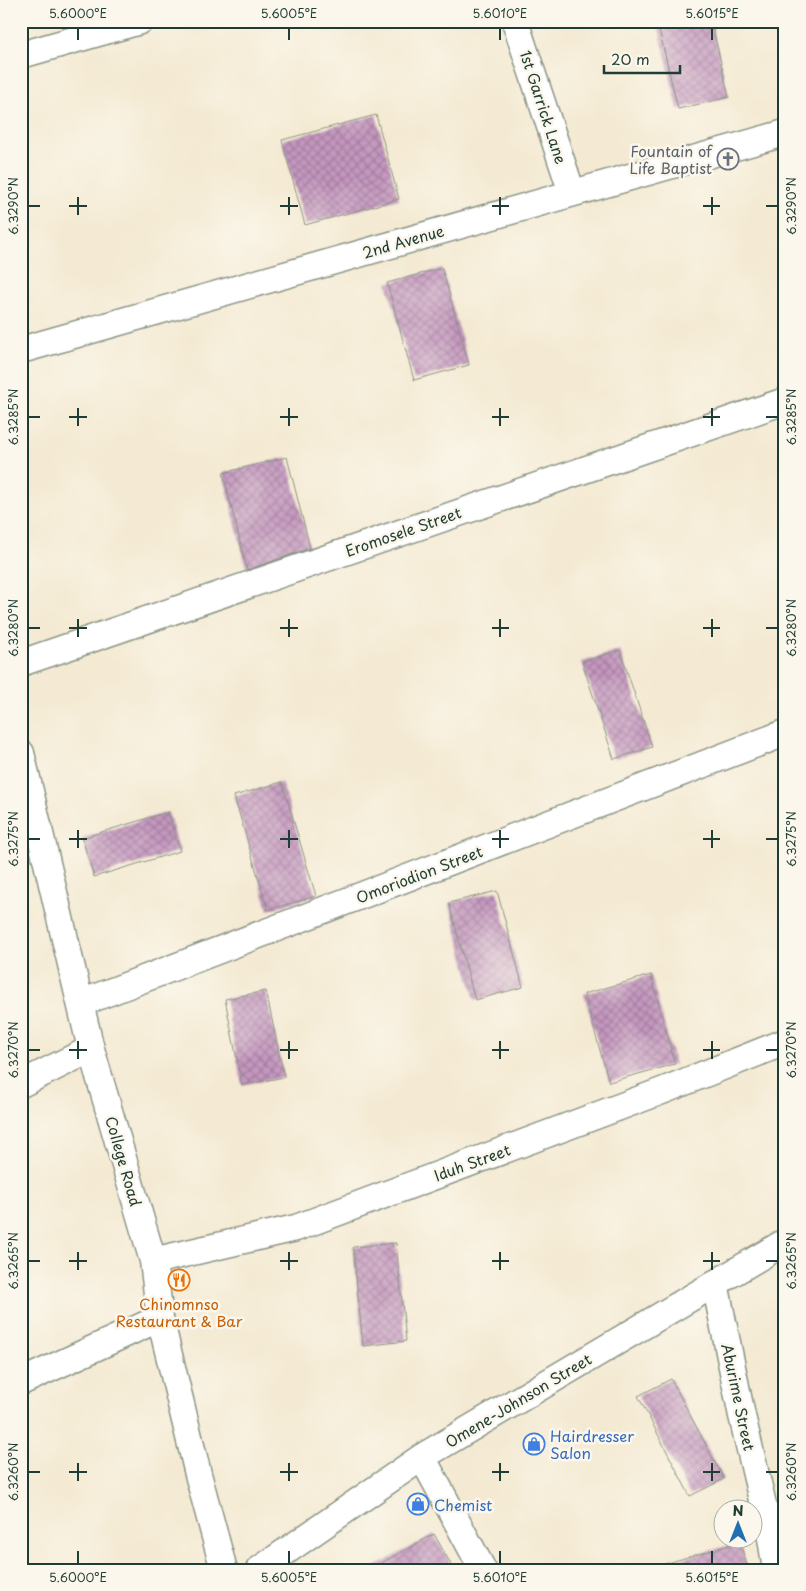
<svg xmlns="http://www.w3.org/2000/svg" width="806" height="1591" font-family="'Playpen Sans',sans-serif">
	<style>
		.building { fill: url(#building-cross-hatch) }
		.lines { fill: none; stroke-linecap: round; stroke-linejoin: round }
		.street-casing { stroke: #8a9484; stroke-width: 29 }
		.street { stroke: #fff; stroke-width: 26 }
		.ticks { fill: none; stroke: #1f3d34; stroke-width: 2 }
		.labels { text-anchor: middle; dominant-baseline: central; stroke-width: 5; stroke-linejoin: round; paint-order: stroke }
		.street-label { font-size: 15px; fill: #1f3d34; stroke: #fbf7ec }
		.worship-label { font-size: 15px; fill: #5b616d; stroke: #fbf7ec; text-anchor: end }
		.food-label { font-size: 15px; fill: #c56008; stroke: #fbf7ec }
		.shop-label { font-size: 15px; fill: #366cbe; stroke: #fbf7ec; text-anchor: start }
		.neatline { fill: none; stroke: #1f3d34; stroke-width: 2 }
		.ticks-label { font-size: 12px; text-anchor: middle; fill: #1f3d34 }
	</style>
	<defs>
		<pattern id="building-cross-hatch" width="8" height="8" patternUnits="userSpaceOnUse" patternTransform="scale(1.25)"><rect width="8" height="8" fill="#c597bf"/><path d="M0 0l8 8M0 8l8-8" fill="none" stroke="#9f7c9c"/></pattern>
	</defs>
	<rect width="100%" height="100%" fill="#fbf7ec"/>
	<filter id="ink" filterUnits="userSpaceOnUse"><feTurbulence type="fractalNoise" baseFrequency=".02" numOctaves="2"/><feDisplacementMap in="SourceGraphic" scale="10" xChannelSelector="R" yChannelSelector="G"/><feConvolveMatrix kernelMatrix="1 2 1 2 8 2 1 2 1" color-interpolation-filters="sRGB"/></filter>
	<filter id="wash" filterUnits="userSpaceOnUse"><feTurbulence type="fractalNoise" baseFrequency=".0096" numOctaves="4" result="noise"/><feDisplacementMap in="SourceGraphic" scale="20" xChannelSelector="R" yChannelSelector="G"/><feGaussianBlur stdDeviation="1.12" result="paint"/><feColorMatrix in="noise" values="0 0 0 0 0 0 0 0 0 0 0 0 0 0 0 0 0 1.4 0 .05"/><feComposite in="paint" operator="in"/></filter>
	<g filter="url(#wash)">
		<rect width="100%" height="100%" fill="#f4ead3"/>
		<g id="blocks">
			<path class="building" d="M 657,21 L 711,21 L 729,97 L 678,109 Z
				M 376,115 L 399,199 L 305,225 L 282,140 Z
				M 442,268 L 469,365 L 414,380 L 387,283 Z
				M 287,457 L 310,548 L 247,570 L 223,473 Z
				M 620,650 L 652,747 L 614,759 L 582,662 Z
				M 282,782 L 316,896 L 268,910 L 234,796 Z
				M 168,812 L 180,851 L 94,877 L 82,838 Z
				M 497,891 L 523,987 L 475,1000 L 449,903 Z
				M 651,975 L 675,1064 L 609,1082 L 584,994 Z
				M 266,991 L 284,1077 L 242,1085 L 225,999 Z
				M 396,1243 L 406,1341 L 363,1346 L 353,1247 Z
				M 671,1379 L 724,1479 L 690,1496 L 638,1396 Z
				M 434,1534 L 454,1570 L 369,1570 Z
				M 740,1542 L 748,1570 L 665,1570 L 664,1564 Z"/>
		</g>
	</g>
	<g filter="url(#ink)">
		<use href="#blocks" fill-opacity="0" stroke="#8a9484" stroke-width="1"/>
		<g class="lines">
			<g class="street-casing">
				<path id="street" d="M 515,21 L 572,193
					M 21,55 L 140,21
					M 21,350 L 785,133
					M 21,663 L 785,401
					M 21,753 L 91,1049 L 153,1261 L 160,1318 L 198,1474 L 224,1570
					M 81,1003 L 785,733
					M 21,1084 L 91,1049
					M 153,1261 L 296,1228 L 662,1091 L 785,1042
					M 715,1283 L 742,1416 L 771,1538 L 776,1570
					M 21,1382 L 160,1318
					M 422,1457 L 483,1570
					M 259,1570 L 422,1457 L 785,1242"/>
			</g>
			<use href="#street" class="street"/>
		</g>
	</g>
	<path class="ticks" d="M 78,28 L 78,40M 289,28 L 289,40M 500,28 L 500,40M 712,28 L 712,40M 78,197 L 78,215M 289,197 L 289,215M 500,197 L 500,215M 712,197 L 712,215M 28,206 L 40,206M 69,206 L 87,206M 280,206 L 298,206M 492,206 L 509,206M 703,206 L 720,206M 766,206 L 778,206M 78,408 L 78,426M 289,408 L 289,426M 500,408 L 500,426M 712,408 L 712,426M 28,417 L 40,417M 69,417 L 87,417M 280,417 L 298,417M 492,417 L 509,417M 703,417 L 720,417M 766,417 L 778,417M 78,619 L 78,637M 289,619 L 289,637M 500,619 L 500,637M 712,619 L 712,637M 28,628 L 40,628M 69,628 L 87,628M 280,628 L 298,628M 492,628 L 509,628M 703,628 L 720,628M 766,628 L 778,628M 78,830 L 78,848M 289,830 L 289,848M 500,830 L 500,848M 712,830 L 712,848M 28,839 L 40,839M 69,839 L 87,839M 280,839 L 298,839M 492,839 L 509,839M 703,839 L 720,839M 766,839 L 778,839M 78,1041 L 78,1059M 289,1041 L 289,1059M 500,1041 L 500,1059M 712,1041 L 712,1059M 28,1050 L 40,1050M 69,1050 L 87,1050M 280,1050 L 298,1050M 492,1050 L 509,1050M 703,1050 L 720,1050M 766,1050 L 778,1050M 78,1252 L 78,1270M 289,1252 L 289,1270M 500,1252 L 500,1270M 712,1252 L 712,1270M 28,1261 L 40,1261M 69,1261 L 87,1261M 280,1261 L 298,1261M 492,1261 L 509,1261M 703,1261 L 720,1261M 766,1261 L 778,1261M 78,1463 L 78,1481M 289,1463 L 289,1481M 500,1463 L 500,1481M 712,1463 L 712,1481M 28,1472 L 40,1472M 69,1472 L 87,1472M 280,1472 L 298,1472M 492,1472 L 509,1472M 703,1472 L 720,1472M 766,1472 L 778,1472M 78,1551 L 78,1564M 289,1551 L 289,1564M 500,1551 L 500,1564M 712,1551 L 712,1564"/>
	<defs>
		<g id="church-ring" transform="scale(1.125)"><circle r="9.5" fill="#fbf7ec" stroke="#6b7280" stroke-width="1.5"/><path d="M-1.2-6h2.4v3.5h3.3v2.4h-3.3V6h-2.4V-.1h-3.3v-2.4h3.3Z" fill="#6b7280"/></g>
		<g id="restaurant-ring" transform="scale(1.125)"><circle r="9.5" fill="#fbf7ec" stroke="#e8710a" stroke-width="1.5"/><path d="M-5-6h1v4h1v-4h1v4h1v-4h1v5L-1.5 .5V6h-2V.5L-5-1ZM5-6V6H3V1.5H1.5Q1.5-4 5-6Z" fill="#e8710a"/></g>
		<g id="shop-ring" transform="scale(1.125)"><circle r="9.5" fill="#fbf7ec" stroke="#3f7fe0" stroke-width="1.5"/><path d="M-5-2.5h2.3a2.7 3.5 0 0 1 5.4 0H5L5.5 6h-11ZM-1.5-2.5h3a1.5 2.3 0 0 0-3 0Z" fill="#3f7fe0"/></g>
	</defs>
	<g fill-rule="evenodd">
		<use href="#church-ring" x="728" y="159"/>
		<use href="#restaurant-ring" x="179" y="1280"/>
		<use href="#shop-ring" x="534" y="1444"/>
		<use href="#shop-ring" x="418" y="1504"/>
	</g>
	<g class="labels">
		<g class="street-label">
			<text transform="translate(544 107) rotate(72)">1st Garrick Lane</text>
			<text transform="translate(403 241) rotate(-16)">2nd Avenue</text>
			<text transform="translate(403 531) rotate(-19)">Eromosele Street</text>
			<text transform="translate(419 874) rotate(-21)">Omoriodion Street</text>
			<text transform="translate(124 1161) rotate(74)">College Road</text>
			<text transform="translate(472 1162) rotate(-20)">Iduh Street</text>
			<text transform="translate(739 1397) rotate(78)">Aburime Street</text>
			<text transform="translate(518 1400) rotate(-31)">Omene-Johnson Street</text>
		</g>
		<g class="worship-label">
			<text x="712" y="150">Fountain of<tspan x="712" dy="17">Life Baptist</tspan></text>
		</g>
		<g class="food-label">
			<text x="179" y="1303">Chinomnso<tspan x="179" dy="17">Restaurant &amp; Bar</tspan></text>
		</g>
		<g class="shop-label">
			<text x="550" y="1435">Hairdresser<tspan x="550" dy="17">Salon</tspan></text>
			<text x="434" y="1504">Chemist</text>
		</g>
	</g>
	<rect width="806" height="1591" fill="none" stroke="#fbf7ec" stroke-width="55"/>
	<g transform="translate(738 1524)"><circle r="24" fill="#fbf7ec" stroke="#a3ada2"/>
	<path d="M0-4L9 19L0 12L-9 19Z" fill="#1f6fb2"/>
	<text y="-8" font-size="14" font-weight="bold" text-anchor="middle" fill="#1f3d34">N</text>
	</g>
	<path d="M604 65v8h76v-8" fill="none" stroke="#1f3d34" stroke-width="2.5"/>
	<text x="611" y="65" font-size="15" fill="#1f3d34" stroke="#fbf7ec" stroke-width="4" paint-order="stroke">20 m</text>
	<rect x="28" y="28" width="750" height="1536" class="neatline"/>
	<g class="ticks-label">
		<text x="78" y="18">5.6000°E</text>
		<text x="289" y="18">5.6005°E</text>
		<text x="500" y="18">5.6010°E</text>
		<text x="712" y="18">5.6015°E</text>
		<text transform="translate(14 206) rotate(-90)" y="4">6.3290°N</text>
		<text transform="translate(792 206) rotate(-90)" y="4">6.3290°N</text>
		<text transform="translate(14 417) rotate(-90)" y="4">6.3285°N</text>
		<text transform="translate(792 417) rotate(-90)" y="4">6.3285°N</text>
		<text transform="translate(14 628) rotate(-90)" y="4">6.3280°N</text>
		<text transform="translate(792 628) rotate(-90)" y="4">6.3280°N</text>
		<text transform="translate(14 839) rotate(-90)" y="4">6.3275°N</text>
		<text transform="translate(792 839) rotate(-90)" y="4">6.3275°N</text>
		<text transform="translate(14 1050) rotate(-90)" y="4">6.3270°N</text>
		<text transform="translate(792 1050) rotate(-90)" y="4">6.3270°N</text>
		<text transform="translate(14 1261) rotate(-90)" y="4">6.3265°N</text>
		<text transform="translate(792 1261) rotate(-90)" y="4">6.3265°N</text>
		<text transform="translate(14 1472) rotate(-90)" y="4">6.3260°N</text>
		<text transform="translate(792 1472) rotate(-90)" y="4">6.3260°N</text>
		<text x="78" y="1582">5.6000°E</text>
		<text x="289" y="1582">5.6005°E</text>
		<text x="500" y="1582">5.6010°E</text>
		<text x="712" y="1582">5.6015°E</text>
	</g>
</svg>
